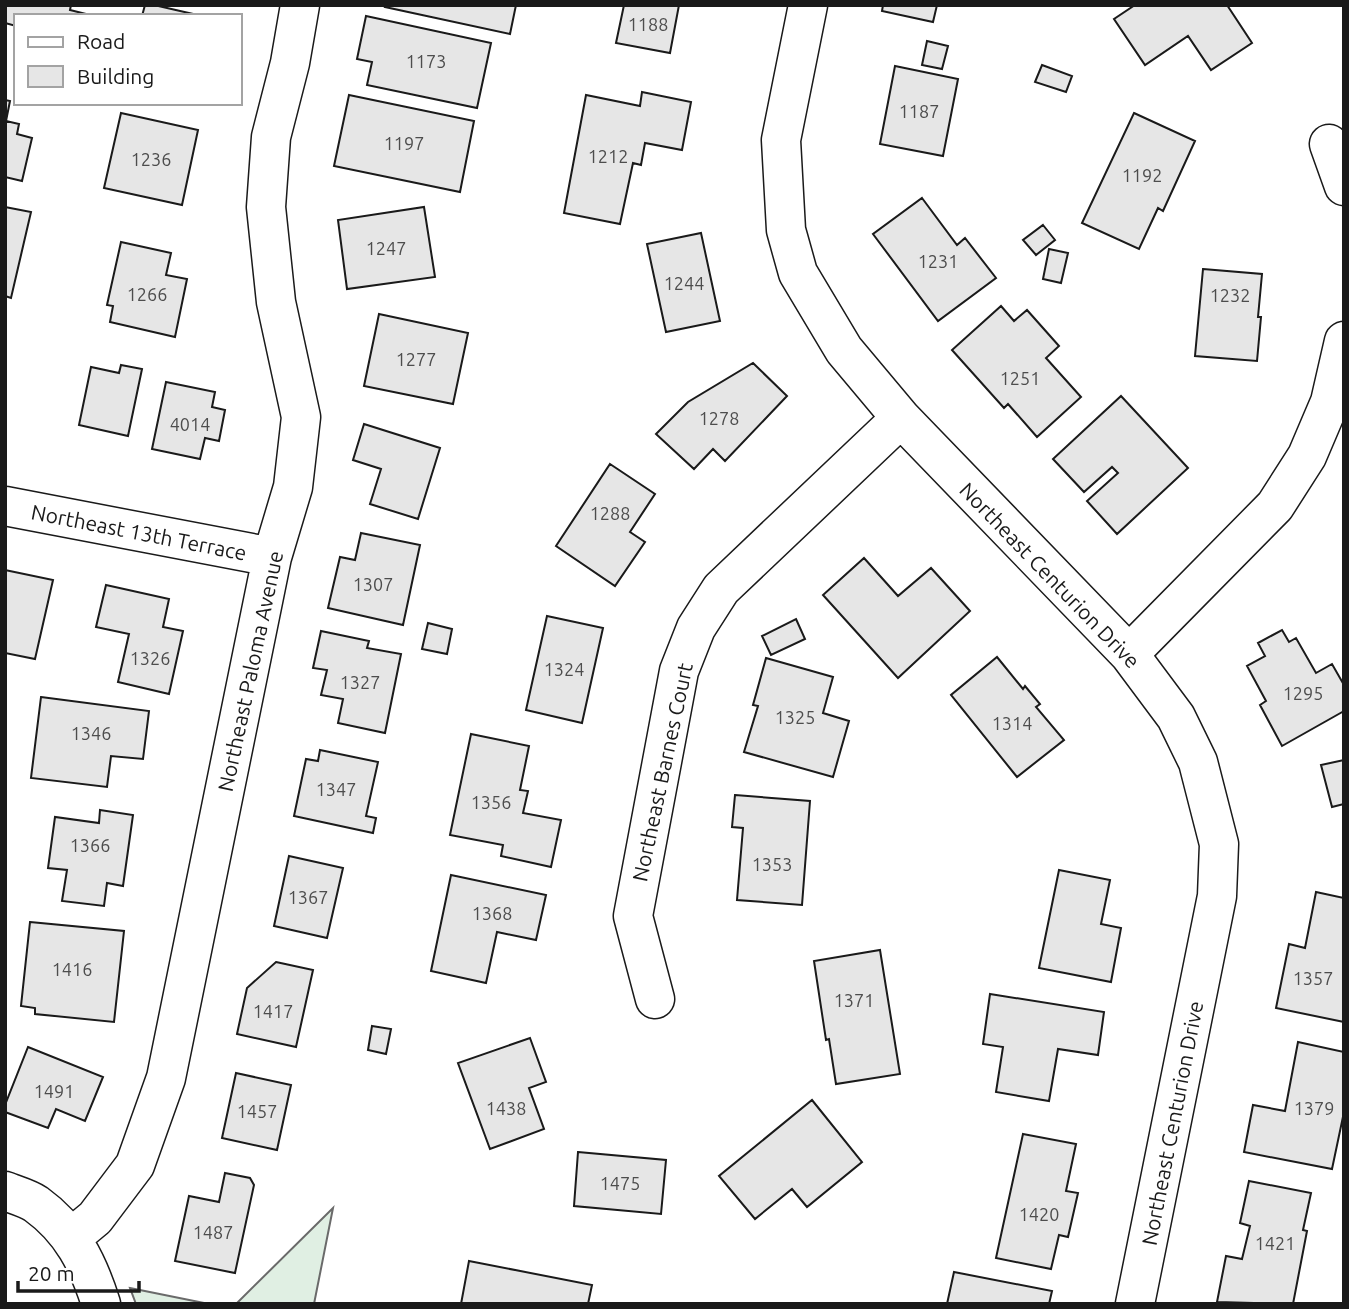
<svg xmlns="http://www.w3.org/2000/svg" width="1349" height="1309" font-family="Ubuntu,sans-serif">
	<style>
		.green { fill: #e0efe3; stroke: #6a6a6a; stroke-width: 2 }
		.building { fill: #e6e6e6; stroke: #1a1a1a; stroke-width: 2 }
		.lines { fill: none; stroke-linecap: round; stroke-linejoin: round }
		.minor-casing { stroke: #1a1a1a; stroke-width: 41 }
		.minor { stroke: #fff; stroke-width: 38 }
		.labels { text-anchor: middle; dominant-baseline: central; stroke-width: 5; stroke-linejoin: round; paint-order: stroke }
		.number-label { font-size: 18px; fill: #4d4d4d }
		.street-label { font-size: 21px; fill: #1a1a1a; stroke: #fff }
	</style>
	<rect width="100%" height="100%" fill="#fff"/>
	<path class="green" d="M 333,1208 L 314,1304 L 236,1304 Z
		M 130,1288 L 209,1304 L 136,1304 Z"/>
	<path class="building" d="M 5,5 L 71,5 L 70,10 L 90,15 L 16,16 L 16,26 L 5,23 Z
		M 145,5 L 154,5 L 202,16 L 142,16 Z
		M 386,5 L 516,5 L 510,34 L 385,7 Z
		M 624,5 L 679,5 L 670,53 L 616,43 Z
		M 883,5 L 937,5 L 933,22 L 882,11 Z
		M 1135,5 L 1227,5 L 1252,43 L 1211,70 L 1188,36 L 1145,65 L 1114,19 Z
		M 366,16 L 491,43 L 477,108 L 367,85 L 372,62 L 357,59 Z
		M 927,41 L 948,46 L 942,69 L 922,65 Z
		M 1042,65 L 1072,76 L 1066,92 L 1035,82 Z
		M 895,66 L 958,79 L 943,156 L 880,144 Z
		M 642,92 L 691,102 L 682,150 L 645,143 L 641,165 L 633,163 L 620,224 L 564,213 L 586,95 L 640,106 Z
		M 349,95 L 474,121 L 460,192 L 334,166 Z
		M 5,100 L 10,101 L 6,121 L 19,124 L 17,134 L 32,138 L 22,181 L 5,177 Z
		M 121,113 L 198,130 L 182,205 L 104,188 Z
		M 1134,113 L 1195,141 L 1163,211 L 1158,208 L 1139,249 L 1082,223 Z
		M 922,198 L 957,245 L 965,238 L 996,278 L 938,321 L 873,234 Z
		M 5,207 L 31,212 L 11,298 L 5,296 Z
		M 424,207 L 435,277 L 347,289 L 338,220 Z
		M 1043,225 L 1055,240 L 1036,255 L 1023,240 Z
		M 701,233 L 720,321 L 666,332 L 647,244 Z
		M 121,242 L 171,253 L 166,275 L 187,279 L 175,337 L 110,322 L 113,306 L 107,305 Z
		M 1049,249 L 1068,253 L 1061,283 L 1043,279 Z
		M 1203,269 L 1262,274 L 1258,317 L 1261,317 L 1257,361 L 1195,356 Z
		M 1001,306 L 1014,321 L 1027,310 L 1059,346 L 1046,358 L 1081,397 L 1037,437 L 1008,404 L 1004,408 L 952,350 Z
		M 379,314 L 468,333 L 453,404 L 364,386 Z
		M 753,363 L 787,396 L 725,461 L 713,449 L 694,469 L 656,434 L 688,402 Z
		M 121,365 L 142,369 L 128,436 L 79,425 L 91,367 L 119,373 Z
		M 166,382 L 215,392 L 212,407 L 225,410 L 219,441 L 205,438 L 200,459 L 152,449 Z
		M 1121,396 L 1188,468 L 1117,534 L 1087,501 L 1118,473 L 1112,467 L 1084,492 L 1053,459 Z
		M 364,424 L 440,448 L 418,519 L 370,504 L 381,469 L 353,460 Z
		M 610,464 L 655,494 L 630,532 L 645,542 L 615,586 L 556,546 Z
		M 361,533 L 420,545 L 403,625 L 328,608 L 340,557 L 355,560 Z
		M 864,558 L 898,596 L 931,568 L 970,611 L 898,678 L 823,595 Z
		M 5,570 L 53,580 L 35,659 L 5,653 Z
		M 106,585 L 169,599 L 163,627 L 183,631 L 169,694 L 118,682 L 129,634 L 96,627 Z
		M 547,616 L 603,628 L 582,723 L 526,710 Z
		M 796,619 L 805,639 L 771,655 L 762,636 Z
		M 428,623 L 452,629 L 447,654 L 422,649 Z
		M 1282,630 L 1289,642 L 1296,638 L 1316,673 L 1332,664 L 1344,685 L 1344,711 L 1282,746 L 1260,705 L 1266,701 L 1247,666 L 1265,656 L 1258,643 Z
		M 321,631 L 369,641 L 367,648 L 401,654 L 385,733 L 338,723 L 343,699 L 321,695 L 327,670 L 313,668 Z
		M 997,657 L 1023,689 L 1025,686 L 1040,704 L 1036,707 L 1064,740 L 1017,777 L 951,695 Z
		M 766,658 L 833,677 L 823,713 L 849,721 L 833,777 L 744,752 L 758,706 L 753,705 Z
		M 41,697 L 149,711 L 143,759 L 111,756 L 107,787 L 31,778 Z
		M 471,734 L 529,746 L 520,790 L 528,791 L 523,813 L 561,820 L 551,867 L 501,856 L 503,845 L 450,835 Z
		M 320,750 L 378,762 L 366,816 L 376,818 L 373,833 L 294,816 L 306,759 L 318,761 Z
		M 1344,760 L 1344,804 L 1332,807 L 1321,765 Z
		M 735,795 L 810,801 L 802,905 L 737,900 L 743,828 L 732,827 Z
		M 100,810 L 133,815 L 123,886 L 107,883 L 104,906 L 62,901 L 67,870 L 48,868 L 55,817 L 99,823 Z
		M 289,856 L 343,868 L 327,938 L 274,926 Z
		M 1059,870 L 1110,880 L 1101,924 L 1121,928 L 1111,982 L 1039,968 Z
		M 451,875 L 546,895 L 536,940 L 497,932 L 486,983 L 431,971 Z
		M 1316,892 L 1344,898 L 1344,1022 L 1276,1008 L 1289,944 L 1305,948 Z
		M 30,922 L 124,931 L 114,1022 L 35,1014 L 35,1008 L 21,1006 Z
		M 880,950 L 900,1074 L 836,1084 L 829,1039 L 826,1040 L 814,961 Z
		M 276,962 L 313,970 L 296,1047 L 237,1034 L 247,988 Z
		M 990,994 L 1104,1012 L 1098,1055 L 1058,1049 L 1049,1101 L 996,1092 L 1003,1047 L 983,1044 Z
		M 372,1026 L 391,1029 L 386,1054 L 368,1050 Z
		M 530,1038 L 546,1082 L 529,1088 L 544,1129 L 490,1149 L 458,1063 Z
		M 1298,1042 L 1344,1052 L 1344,1112 L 1332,1169 L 1244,1152 L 1253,1105 L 1285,1111 Z
		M 28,1047 L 103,1077 L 85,1121 L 56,1109 L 48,1128 L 5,1112 L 5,1105 Z
		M 236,1073 L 291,1085 L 277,1150 L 222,1138 Z
		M 812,1100 L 862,1162 L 807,1207 L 792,1189 L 755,1219 L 719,1176 Z
		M 1023,1134 L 1076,1144 L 1066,1191 L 1078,1193 L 1068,1237 L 1059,1235 L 1051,1269 L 996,1258 Z
		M 578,1152 L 666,1160 L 661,1214 L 574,1206 Z
		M 225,1173 L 250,1178 L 254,1185 L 235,1273 L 175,1261 L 189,1196 L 219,1202 Z
		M 1249,1181 L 1311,1193 L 1303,1230 L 1307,1231 L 1293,1304 L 1217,1302 L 1226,1256 L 1242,1259 L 1250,1226 L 1240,1223 Z
		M 469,1261 L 592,1285 L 588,1304 L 461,1304 Z
		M 954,1272 L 1052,1291 L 1049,1304 L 947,1304 Z"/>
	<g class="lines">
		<g class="minor-casing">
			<path id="minor" d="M 808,5 L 781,140 L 786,230 L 798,273 L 844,350 L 901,418 L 1129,654 L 1176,717 L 1198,762 L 1219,844 L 1217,896 L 1135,1304
				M 1329,144 L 1344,186
				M 5,506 L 272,557
				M 1129,654 L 1275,506 L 1307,456 L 1330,402 L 1344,341
				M 655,999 L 633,916 L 679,671 L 696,628 L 721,589 L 901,418
				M 5,1191 C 15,1195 27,1198 36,1204 C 72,1230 88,1263 101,1304
				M 72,1237 L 95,1218 L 135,1165 L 166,1078 L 272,557 L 293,487 L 301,417 L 276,302 L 266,207 L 271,137 L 290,63 L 300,5"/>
		</g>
		<use href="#minor" class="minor"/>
	</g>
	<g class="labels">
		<g class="number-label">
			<text x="648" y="24">1188</text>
			<text x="426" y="61">1173</text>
			<text x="919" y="111">1187</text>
			<text x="404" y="143">1197</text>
			<text x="608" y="156">1212</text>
			<text x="151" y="159">1236</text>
			<text x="1142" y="175">1192</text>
			<text x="386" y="248">1247</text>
			<text x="938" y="261">1231</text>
			<text x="684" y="283">1244</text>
			<text x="147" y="294">1266</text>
			<text x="1230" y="295">1232</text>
			<text x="416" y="359">1277</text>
			<text x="1020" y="378">1251</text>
			<text x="719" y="418">1278</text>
			<text x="190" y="424">4014</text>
			<text x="610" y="513">1288</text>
			<text x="373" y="584">1307</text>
			<text x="150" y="658">1326</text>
			<text x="564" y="669">1324</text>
			<text x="360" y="682">1327</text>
			<text x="1303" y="693">1295</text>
			<text x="795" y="717">1325</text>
			<text x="1012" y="723">1314</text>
			<text x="91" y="733">1346</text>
			<text x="336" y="789">1347</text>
			<text x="491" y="802">1356</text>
			<text x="90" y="845">1366</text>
			<text x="772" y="864">1353</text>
			<text x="308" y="897">1367</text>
			<text x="492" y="913">1368</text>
			<text x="72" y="969">1416</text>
			<text x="1313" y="978">1357</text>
			<text x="854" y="1000">1371</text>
			<text x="273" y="1011">1417</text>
			<text x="54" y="1091">1491</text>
			<text x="506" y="1108">1438</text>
			<text x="1314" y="1108">1379</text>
			<text x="257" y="1111">1457</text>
			<text x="620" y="1183">1475</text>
			<text x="1039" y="1214">1420</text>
			<text x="213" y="1232">1487</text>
			<text x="1275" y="1243">1421</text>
		</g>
		<g class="street-label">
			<text transform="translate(139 532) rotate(11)">Northeast 13th Terrace</text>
			<text transform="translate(1050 575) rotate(46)">Northeast Centurion Drive</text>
			<text transform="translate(250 671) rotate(-78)">Northeast Paloma Avenue</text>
			<text transform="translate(662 772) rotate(-78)">Northeast Barnes Court</text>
			<text transform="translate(1172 1123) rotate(-79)">Northeast Centurion Drive</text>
		</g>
	</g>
	<rect width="1349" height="1309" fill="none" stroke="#1a1a1a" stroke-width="14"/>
	<rect x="14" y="14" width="228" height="91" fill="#ffffff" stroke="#a3a3a3" stroke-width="2"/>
	<rect x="28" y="37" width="35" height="10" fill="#ffffff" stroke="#a3a3a3" stroke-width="2"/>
	<text x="77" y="49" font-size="21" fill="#1a1a1a">Road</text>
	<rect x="28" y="66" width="35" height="21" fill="#e6e6e6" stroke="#a3a3a3" stroke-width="2"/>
	<text x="77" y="84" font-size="21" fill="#1a1a1a">Building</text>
	<path d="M18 1281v10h121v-10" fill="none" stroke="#1a1a1a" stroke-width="3.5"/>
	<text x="28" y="1281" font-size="21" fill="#1a1a1a" stroke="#ffffff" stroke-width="5" paint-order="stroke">20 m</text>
</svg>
